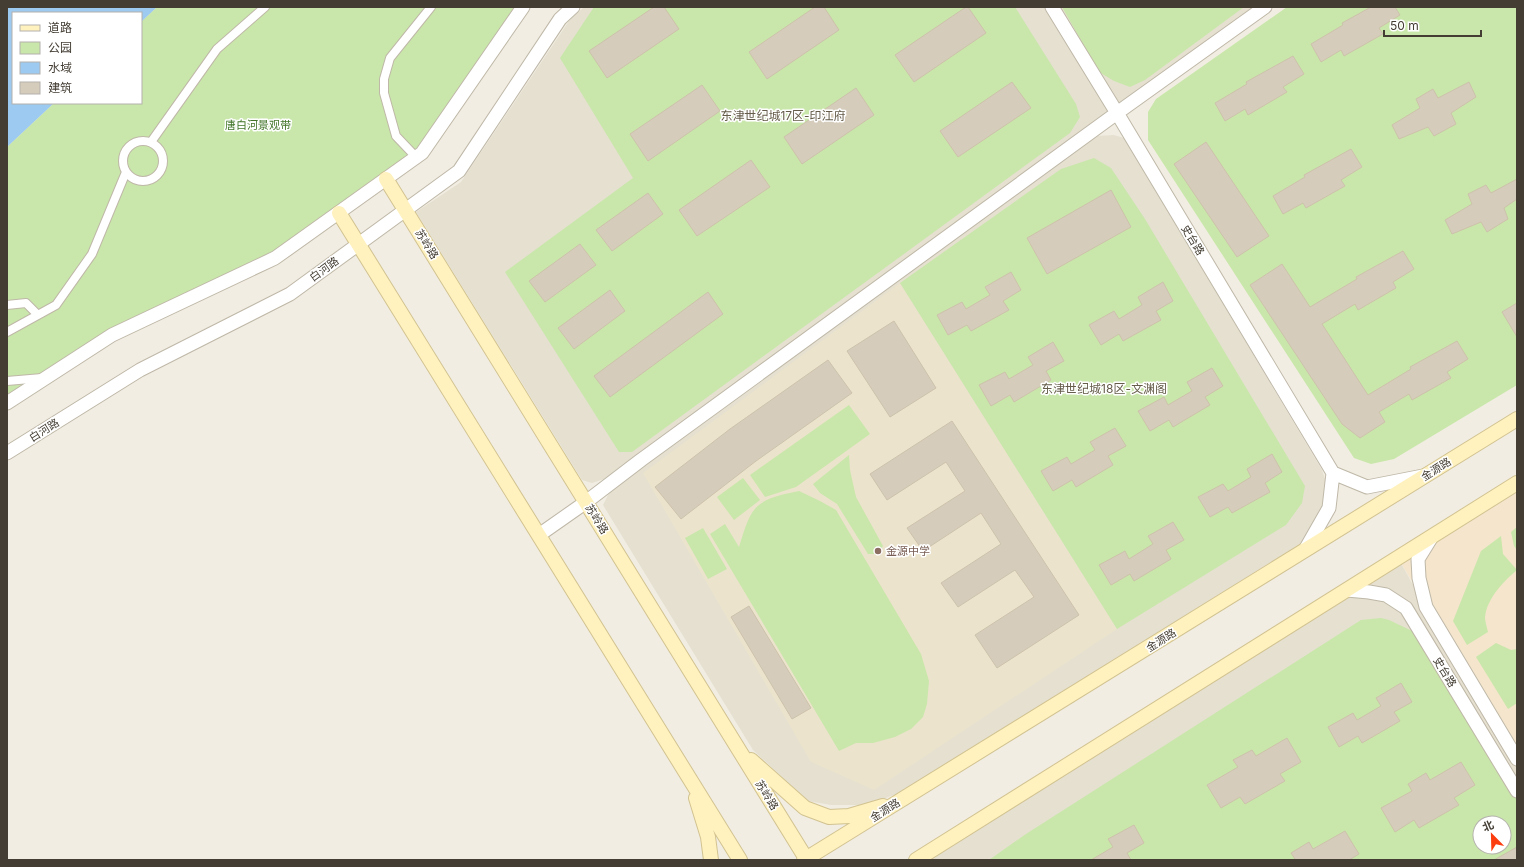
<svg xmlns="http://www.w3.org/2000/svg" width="1524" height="867" font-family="Inter,'Noto Sans SC',sans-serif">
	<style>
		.residential { fill: #e5e0d0; fill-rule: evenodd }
		.commercial { fill: #f4e5cc }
		.education { fill: #ebe3cc }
		.green { fill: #c9e7aa; fill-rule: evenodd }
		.water { fill: #9dcaf0 }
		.building { fill: #d6ccbb; stroke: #cdc2ab }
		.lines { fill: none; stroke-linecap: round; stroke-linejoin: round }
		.pedestrian-casing { stroke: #bfb8a8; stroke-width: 10 }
		.tertiary-casing { stroke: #bfb8a8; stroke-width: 15 }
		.secondary-casing { stroke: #d2c391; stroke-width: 16 }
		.pedestrian { stroke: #fff; stroke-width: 8 }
		.tertiary { stroke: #fff; stroke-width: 13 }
		.secondary { stroke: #fff2bf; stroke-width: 14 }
		.education-dot { fill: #8d6e63; stroke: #fff; stroke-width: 1.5 }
		.labels { text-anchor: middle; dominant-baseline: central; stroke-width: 3; stroke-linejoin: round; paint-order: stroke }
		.park-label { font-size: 11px; fill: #417427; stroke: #fff }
		.street-label { font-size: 11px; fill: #433d33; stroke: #fff }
		.education-label { font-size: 11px; fill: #785e54; stroke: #fff; text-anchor: start }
		.neighbourhood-label { font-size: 12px; fill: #655c4a; stroke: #fff }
	</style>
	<rect width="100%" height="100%" fill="#f1ede2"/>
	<path class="residential" d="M 584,7 L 1267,7 L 607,478 L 592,483 L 582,480 L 416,212 L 461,182 L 569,21 Z
		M 1114,135 L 1124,138 L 1322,470 L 1326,482 L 1321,512 L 1298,548 L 911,789 L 866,805 L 831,805 L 808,801 L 753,750 L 603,505 L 608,495 L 618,481 L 1096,136 Z
		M 1398,558 L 1444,640 L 1517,759 L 1517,860 L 932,860 L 951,838 ZM 1480,823 L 1504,823 L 1504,847 L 1480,847 Z"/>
	<path class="commercial" d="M 1517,483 L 1517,757 L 1398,558 Z"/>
	<path class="education" d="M 900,283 L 1117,629 L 874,790 L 811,762 L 643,473 Z"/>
	<path class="green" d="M 157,7 L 523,7 L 422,153 L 275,258 L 112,335 L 7,403 L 7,147 L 54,103 L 141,103 L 141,22 Z
		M 594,7 L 1015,7 L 1076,104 L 1080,117 L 1070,133 L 632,452 L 619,452 L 505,272 L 633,178 L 560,58 Z
		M 1062,7 L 1244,7 L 1145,80 L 1130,87 L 1114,81 L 1099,72 Z
		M 1287,7 L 1517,7 L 1517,385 L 1394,459 L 1371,464 L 1354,458 L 1148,140 L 1148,112 L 1156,99 Z
		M 1094,158 L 1111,168 L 1145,219 L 1305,486 L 1302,503 L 1286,525 L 1117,629 L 900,283 L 1061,169 Z
		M 849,405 L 870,434 L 796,487 L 765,497 L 750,475 Z
		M 849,455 L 850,470 L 856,497 L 883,546 L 877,554 L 868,554 L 837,504 L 820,493 L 813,484 Z
		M 743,478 L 760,500 L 734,520 L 717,497 Z
		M 799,491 L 820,501 L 836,510 L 921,654 L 929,681 L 927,704 L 923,717 L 911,729 L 895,737 L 873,743 L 856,743 L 839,751 L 710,534 L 725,524 L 739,547 C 743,535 748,513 759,505 C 770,496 786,494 799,491 Z
		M 1517,527 L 1517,550 L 1514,546 L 1511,532 Z
		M 703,528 L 727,569 L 708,579 L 685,538 Z
		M 1501,536 L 1503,554 L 1517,570 C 1504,581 1487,598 1485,617 C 1485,621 1487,628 1488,632 L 1467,645 L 1453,621 L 1481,551 Z
		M 1381,618 L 1389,620 L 1423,636 L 1517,791 L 1517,860 L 989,860 L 1026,834 L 1361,620 ZM 1480,823 L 1504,823 L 1504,847 L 1480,847 Z
		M 1496,643 L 1511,650 L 1517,649 L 1517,703 L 1508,709 L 1476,657 Z"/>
	<path class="water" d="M 7,7 L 157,7 L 141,22 L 141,13 L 13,13 L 13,103 L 54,103 L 7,147 Z"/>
	<path class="building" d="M 654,7 L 664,7 L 679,29 L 607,78 L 589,51 Z
		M 815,7 L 824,7 L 839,30 L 767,79 L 749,52 Z
		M 966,7 L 968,7 L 986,33 L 914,82 L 895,55 Z
		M 1371,7 L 1395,7 L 1400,15 L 1379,28 L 1383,34 L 1344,56 L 1341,50 L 1321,62 L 1311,44 L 1343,25 L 1342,23 Z
		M 1293,56 L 1304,74 L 1283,87 L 1287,92 L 1248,115 L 1245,109 L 1225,121 L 1215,103 L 1247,84 L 1246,82 Z
		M 1012,82 L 1031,108 L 958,157 L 940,131 Z
		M 1469,82 L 1476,97 L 1451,113 L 1456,124 L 1434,136 L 1428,127 L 1399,139 L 1392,125 L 1420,108 L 1416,99 L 1433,89 L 1438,98 Z
		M 702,85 L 720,111 L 648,161 L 630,134 Z
		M 856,88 L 874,115 L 802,164 L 784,137 Z
		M 1206,142 L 1269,236 L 1237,257 L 1174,164 Z
		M 1351,149 L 1362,167 L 1341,180 L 1345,186 L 1306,208 L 1303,203 L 1283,214 L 1273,196 L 1305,177 L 1304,175 Z
		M 751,160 L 770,187 L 697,236 L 679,210 Z
		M 1517,179 L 1517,199 L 1504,208 L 1508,219 L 1487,232 L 1481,222 L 1452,234 L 1445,220 L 1472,204 L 1468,194 L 1486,185 L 1491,193 Z
		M 1111,190 L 1131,227 L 1047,274 L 1027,238 Z
		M 648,193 L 663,214 L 612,251 L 596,230 Z
		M 580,244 L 596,265 L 545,302 L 529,281 Z
		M 1403,251 L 1414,269 L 1393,282 L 1396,288 L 1358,310 L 1355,304 L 1322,324 L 1368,395 L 1411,369 L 1410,367 L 1457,341 L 1468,359 L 1447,372 L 1451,378 L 1412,400 L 1409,394 L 1379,412 L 1385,422 L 1360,438 L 1342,424 L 1250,285 L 1282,264 L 1310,307 L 1357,279 L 1356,277 Z
		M 1011,272 L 1021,290 L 1003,301 L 1009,310 L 971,331 L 967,325 L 948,335 L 937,315 L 962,302 L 966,309 L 990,295 L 985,287 Z
		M 1163,282 L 1173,301 L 1156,311 L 1161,320 L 1123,341 L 1119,334 L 1101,345 L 1089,325 L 1114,311 L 1119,319 L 1142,305 L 1138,297 Z
		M 610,290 L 625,311 L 574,349 L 558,328 Z
		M 708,292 L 723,314 L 610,397 L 594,376 Z
		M 1517,303 L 1517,337 L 1502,312 Z
		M 894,321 L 936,388 L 890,417 L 847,351 Z
		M 1053,342 L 1064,361 L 1046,371 L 1051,380 L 1014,402 L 1010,395 L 991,406 L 979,385 L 1005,372 L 1009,379 L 1033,365 L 1028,357 Z
		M 828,360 L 852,393 L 756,461 L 681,519 L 655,487 L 730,429 Z
		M 1212,368 L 1223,386 L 1205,397 L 1210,405 L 1173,427 L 1169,420 L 1150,431 L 1138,411 L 1164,397 L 1168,405 L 1192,391 L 1187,382 Z
		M 952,421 L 1079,615 L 997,668 L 975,635 L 1034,597 L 1015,570 L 958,607 L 941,583 L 1001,544 L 981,513 L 923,551 L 907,528 L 965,491 L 946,462 L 887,500 L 870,474 Z
		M 1115,428 L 1126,446 L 1108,456 L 1113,465 L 1076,487 L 1072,480 L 1053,491 L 1041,471 L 1067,457 L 1071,464 L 1095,450 L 1090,442 Z
		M 1272,454 L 1282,472 L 1265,483 L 1270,492 L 1232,513 L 1228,507 L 1210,517 L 1198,497 L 1223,484 L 1228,491 L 1251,477 L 1247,469 Z
		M 1173,522 L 1184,540 L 1166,550 L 1171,559 L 1134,581 L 1130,574 L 1111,585 L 1099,565 L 1125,551 L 1129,559 L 1153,544 L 1148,536 Z
		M 749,606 L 811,708 L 792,719 L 731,617 Z
		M 1401,683 L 1412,702 L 1394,712 L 1400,721 L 1362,743 L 1358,736 L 1339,747 L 1328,727 L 1353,713 L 1357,720 L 1381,706 L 1376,698 Z
		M 1287,738 L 1301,762 L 1280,774 L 1285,781 L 1245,804 L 1240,797 L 1221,808 L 1207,785 L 1238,767 L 1233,760 L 1252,750 L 1256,756 Z
		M 1461,762 L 1475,785 L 1454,798 L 1459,805 L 1419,828 L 1414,820 L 1395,832 L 1381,808 L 1412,791 L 1408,784 L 1426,773 L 1430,780 Z
		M 1134,825 L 1144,843 L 1127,853 L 1131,860 L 1091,860 L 1113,847 L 1108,839 Z
		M 1345,831 L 1359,854 L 1349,860 L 1294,860 L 1295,859 L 1291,853 L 1309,842 L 1313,849 Z
		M 1517,847 L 1517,860 L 1494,860 Z"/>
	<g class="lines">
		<g class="pedestrian-casing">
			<path id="pedestrian" d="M123 161a20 20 0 1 1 40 0a20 20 0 1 1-40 0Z
				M 151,142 L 217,49 L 265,7
				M 416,157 L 396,136 L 384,93 L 384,79 L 390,58 L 431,7
				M 7,305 L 26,303 L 38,315
				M 7,332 L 56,305 L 92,254 L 126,172
				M 7,381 L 42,378"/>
		</g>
		<g class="tertiary-casing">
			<path id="tertiary" d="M 1052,7 L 1117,113 L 1333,473
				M 7,403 L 112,335 L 275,258 L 422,153 L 523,7
				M 7,453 L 140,370 L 290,294 L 459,171 L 560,19 L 573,7
				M 539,535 L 586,502 L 641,460 L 1117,113 L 1265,7
				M 1431,538 L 1418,559 L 1419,578 L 1426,607 L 1517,759
				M 1305,550 L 1329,508 L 1333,473 L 1367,487 L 1423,476
				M 1347,590 L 1369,592 L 1386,595 L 1406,608 L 1517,791"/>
		</g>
		<g class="secondary-casing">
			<path id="secondary" d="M 386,179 L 807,860
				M 339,213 L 740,860
				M 751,760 L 805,808 L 829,817 L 849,816 L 883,806
				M 696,798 L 708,837 L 711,860
				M 804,860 L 1517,419
				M 916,860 L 1517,483"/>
		</g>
		<use href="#pedestrian" class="pedestrian"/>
		<use href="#tertiary" class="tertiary"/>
		<use href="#secondary" class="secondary"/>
	</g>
	<circle class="education-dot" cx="878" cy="551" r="4"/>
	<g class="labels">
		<g class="park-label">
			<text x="258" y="125">唐白河景观带</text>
		</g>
		<g class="street-label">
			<text transform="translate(1193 240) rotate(59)">史台路</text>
			<text transform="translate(427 244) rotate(58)">苏岭路</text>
			<text transform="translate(324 269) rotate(-36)">白河路</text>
			<text transform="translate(44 430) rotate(-32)">白河路</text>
			<text transform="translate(1436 469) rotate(-32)">金源路</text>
			<text transform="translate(597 519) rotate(58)">苏岭路</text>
			<text transform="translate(1161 640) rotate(-32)">金源路</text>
			<text transform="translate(1445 672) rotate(59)">史台路</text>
			<text transform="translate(767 795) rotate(58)">苏岭路</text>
			<text transform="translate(885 810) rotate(-32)">金源路</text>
		</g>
		<g class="education-label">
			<text x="886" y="551">金源中学</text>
		</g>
		<g class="neighbourhood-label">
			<text x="783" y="115">东津世纪城17区-印江府</text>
			<text x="1104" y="388">东津世纪城18区-文渊阁</text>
		</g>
	</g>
	<rect width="1524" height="867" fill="none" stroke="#433d33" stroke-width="16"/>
	<rect x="12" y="12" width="130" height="92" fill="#ffffff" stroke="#b4b1ad"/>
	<rect x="20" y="25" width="20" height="6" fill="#fff2bf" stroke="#b4b1ad"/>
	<text x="48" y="32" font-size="12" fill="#433d33">道路</text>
	<rect x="20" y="42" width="20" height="12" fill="#c9e7aa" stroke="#b4b1ad"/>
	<text x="48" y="52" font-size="12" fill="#433d33">公园</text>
	<rect x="20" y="62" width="20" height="12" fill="#9dcaf0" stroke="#b4b1ad"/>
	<text x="48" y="72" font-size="12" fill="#433d33">水域</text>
	<rect x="20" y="82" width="20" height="12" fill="#d6ccbb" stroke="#b4b1ad"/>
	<text x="48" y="92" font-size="12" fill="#433d33">建筑</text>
	<g transform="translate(1492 835) rotate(337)"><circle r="19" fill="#ffffff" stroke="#b4b1ad"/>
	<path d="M0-3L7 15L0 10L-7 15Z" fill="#fb3d10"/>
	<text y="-6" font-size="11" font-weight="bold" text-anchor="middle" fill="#433d33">北</text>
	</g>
	<path d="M1384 30v6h97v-6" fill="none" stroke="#433d33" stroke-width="2"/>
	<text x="1390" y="30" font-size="12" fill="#433d33" stroke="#ffffff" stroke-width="3" paint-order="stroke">50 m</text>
</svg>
